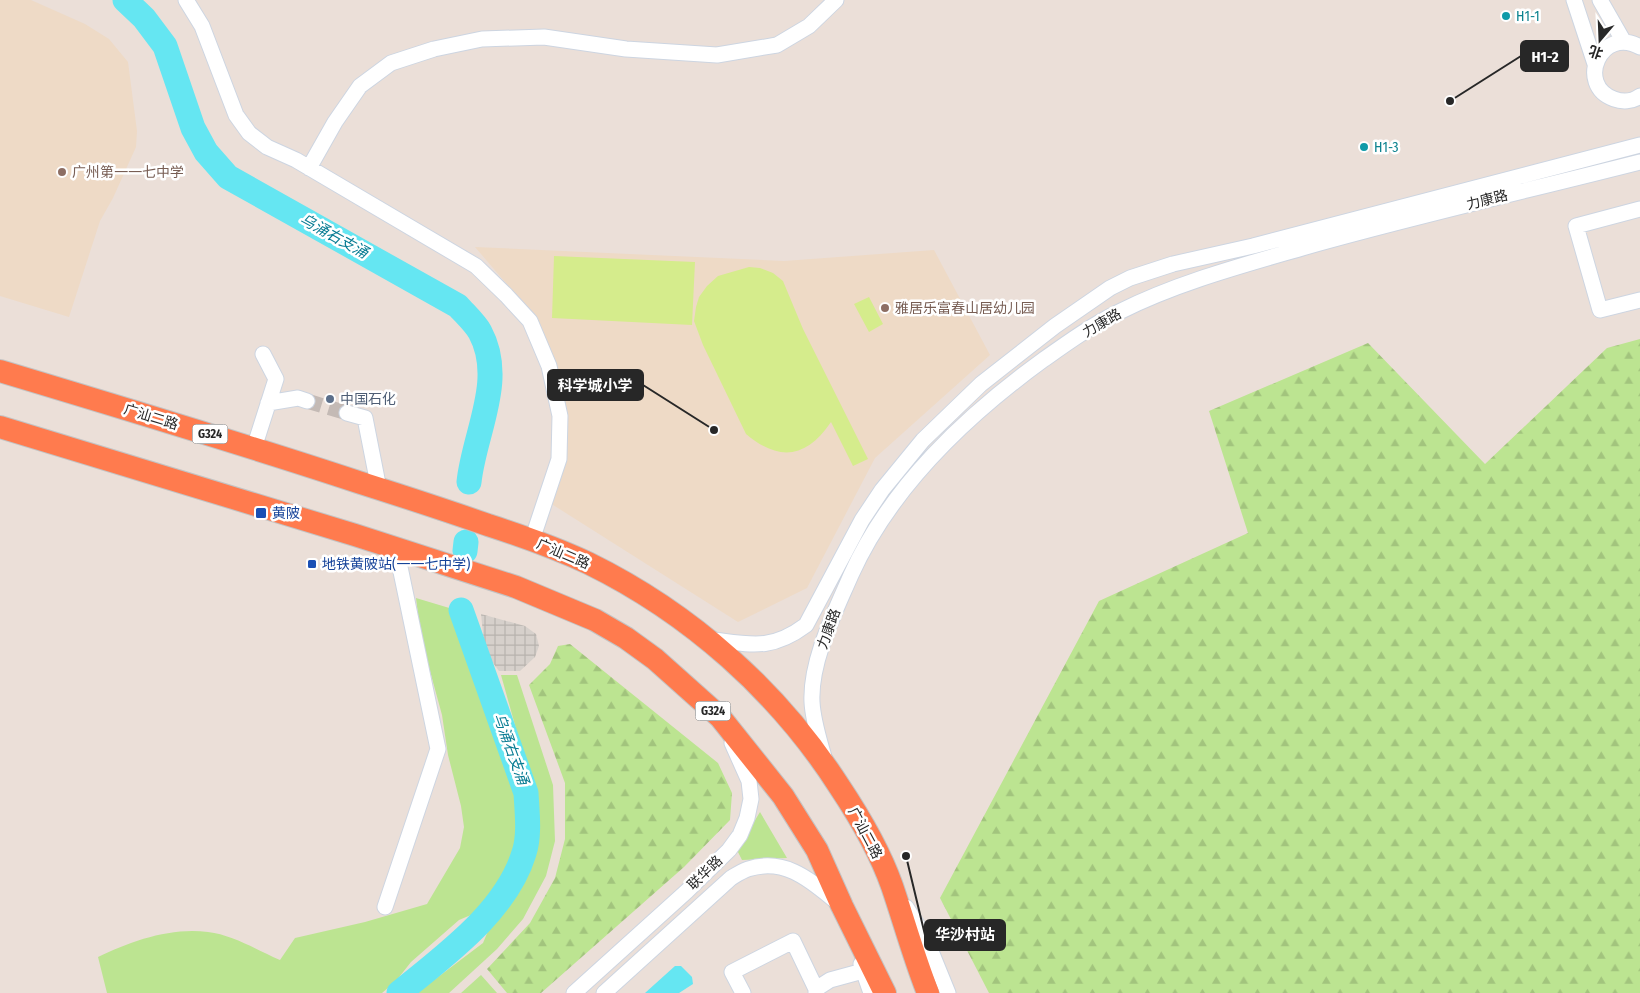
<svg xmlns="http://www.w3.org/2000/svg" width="1640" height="993" font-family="'Fira Sans Condensed','Noto Sans SC',sans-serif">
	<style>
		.education { fill: #eedac6 }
		.grass { fill: #bce491 }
		.forest { fill: url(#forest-firs) }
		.pitch { fill: #d5ec8c }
		.plaza { fill: url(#plaza-grid) }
		.water { fill: #65e6f2 }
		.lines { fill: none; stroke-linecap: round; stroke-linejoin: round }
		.river { stroke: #65e6f2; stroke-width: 25 }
		.minor-tunnel { stroke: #c4bab5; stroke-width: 15; stroke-dasharray: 15 8; stroke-linecap: butt }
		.minor-casing { stroke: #cdd5e1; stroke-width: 17 }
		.highway-casing { stroke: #c3c3c3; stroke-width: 24 }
		.minor { stroke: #fff; stroke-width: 15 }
		.highway { stroke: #ff7b4e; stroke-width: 22 }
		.culture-dot { fill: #0f9aa8; stroke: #fff; stroke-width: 2 }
		.education-dot { fill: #8d6e63; stroke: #fff; stroke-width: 2 }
		.service-dot { fill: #5c6f8a; stroke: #fff; stroke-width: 2 }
		.transit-dot { fill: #1a4fb4; stroke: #fff; stroke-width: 2 }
		.labels { text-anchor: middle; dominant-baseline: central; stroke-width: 5; stroke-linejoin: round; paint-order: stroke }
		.shield { fill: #fff; stroke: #686868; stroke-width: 1 }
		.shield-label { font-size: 12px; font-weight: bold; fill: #272727 }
		.culture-label { font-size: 14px; fill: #0d838f; stroke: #fff; text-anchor: start }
		.education-label { font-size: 14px; fill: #785e54; stroke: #fff; text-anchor: start }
		.street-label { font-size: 14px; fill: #272727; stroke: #fff }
		.service-label { font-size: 14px; fill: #4e5e75; stroke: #fff; text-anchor: start }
		.transit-label { font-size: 14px; fill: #164399; stroke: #fff; text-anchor: start }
		.water-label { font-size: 15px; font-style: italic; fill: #087c93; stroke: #fff }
		.leader { fill: none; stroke: #272727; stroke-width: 2 }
		.callout-dot { fill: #272727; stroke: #fff; stroke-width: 2 }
		.callout { fill: #272727; stroke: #272727; stroke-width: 2 }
		.callout-label { font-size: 15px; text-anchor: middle; font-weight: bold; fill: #fff }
	</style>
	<defs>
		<pattern id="forest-firs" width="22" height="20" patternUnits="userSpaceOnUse" patternTransform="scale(1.25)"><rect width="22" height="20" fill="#bce491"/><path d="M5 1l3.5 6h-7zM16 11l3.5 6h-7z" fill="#a2c47d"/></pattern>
		<pattern id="plaza-grid" width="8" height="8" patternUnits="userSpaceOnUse" patternTransform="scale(1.25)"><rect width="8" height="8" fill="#d6d0cb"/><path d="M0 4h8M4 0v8" fill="none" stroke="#b8b3ae"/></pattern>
	</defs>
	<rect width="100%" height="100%" fill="#ebdfd8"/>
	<path class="education" d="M 0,0 L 31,0 L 85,24 L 109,39 L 128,62 L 137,131 L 136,147 L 113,198 L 100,221 L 69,317 L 0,296 Z
		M 475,247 L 784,261 L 934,250 L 990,355 L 875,458 L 807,588 L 738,622 L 550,503 L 564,445 L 535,317 Z"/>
	<path class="grass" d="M 416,598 L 456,610 L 484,687 L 521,803 L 518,851 L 504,883 L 494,898 L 478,912 L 459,920 L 411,962 L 396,981 L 382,993 L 107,993 L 98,957 C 131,941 171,927 208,932 C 233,935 257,950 280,960 L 295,938 L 365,922 L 427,904 L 460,848 L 464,827 L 461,806 L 448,755 L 442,715 L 421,638 Z
		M 501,675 L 517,675 L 553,785 L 555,841 L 546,876 L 523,919 L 497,949 L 449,993 L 417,993 L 483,943 L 491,924 L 500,915 L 520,881 L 532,849 L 535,811 L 525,761 Z
		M 760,812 L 787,858 L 742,860 L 737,850 Z
		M 481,975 L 497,993 L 461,993 Z"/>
	<path class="forest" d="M 1640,339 L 1640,993 L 989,993 L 940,898 L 1099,601 L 1248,533 L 1209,411 L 1368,343 L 1485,464 L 1607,348 Z
		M 570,644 L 718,763 L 732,793 L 730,820 L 684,867 L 541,993 L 507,993 L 487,969 L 530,923 L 555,878 L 565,839 L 565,783 L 529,685 L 550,664 L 558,646 Z"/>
	<path class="pitch" d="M 554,256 L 695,262 L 692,325 L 552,318 Z
		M 749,267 L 760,268 L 773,273 L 783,281 L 803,329 L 868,459 L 853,466 L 831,422 C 807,458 779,462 746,434 L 703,345 L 694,321 L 696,307 L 699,297 L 707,286 L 718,276 Z
		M 869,297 L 883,324 L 869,332 L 854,304 Z"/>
	<path class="plaza" d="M 481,614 L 525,626 L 536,634 L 539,646 L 535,657 L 520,671 L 499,671 L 485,652 Z"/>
	<path class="water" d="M 675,966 L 681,966 L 692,977 L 693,984 L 679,993 L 645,993 Z"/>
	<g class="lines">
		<path class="river" d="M 125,0 L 144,18 L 165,46 L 193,128 L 206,152 L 228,177 L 458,306 C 465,314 475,323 480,332 C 506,380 474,433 469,482
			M 465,551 L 466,542
			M 399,993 C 445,955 506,912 524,853 C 530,835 527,812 526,793 L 461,610"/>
		<path class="minor-tunnel" d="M 307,401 L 347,413"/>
		<g class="minor-casing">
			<path id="minor" d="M 186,0 L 202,26 L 236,115 L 249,133 L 267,147 L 296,160 L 476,266 L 506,295 L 530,321 L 549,366 L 560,416 L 559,459 L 532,540
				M 1574,0 L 1595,64
				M 1600,0 L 1624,42
				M 1640,47 C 1601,25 1575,85 1614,99 C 1622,102 1632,102 1640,96
				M 309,168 L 335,122 L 360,86 L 391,63 L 434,49 L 482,39 L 544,37 L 626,49 L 717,55 L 777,45 L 809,26 L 836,0
				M 1640,209 L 1576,226 L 1600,310 L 1640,300
				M 268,403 L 298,398 L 307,401
				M 347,413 L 365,418 L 379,489
				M 254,448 L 276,379 L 263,354
				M 707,639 C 749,644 770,652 806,625 L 862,520 L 882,490 L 923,440 L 981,384 L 1055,326 L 1110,288 L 1130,278 L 1173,264 L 1253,246 L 1640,145
				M 824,757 C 819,739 813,721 812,702 C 810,661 835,612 851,575 C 891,486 966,416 1043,360 C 1067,343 1092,325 1119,312 C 1179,282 1244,265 1309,246 C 1419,215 1530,190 1640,162
				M 385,907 L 438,749 L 396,548
				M 906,907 L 926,939 L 948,993
				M 861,964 L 871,993
				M 574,993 L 687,891 L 729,850 L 740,835 L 747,818 L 751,799 L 749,781 L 732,743
				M 604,993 L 731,878 C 736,875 742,871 748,869 C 786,857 811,881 838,903
				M 743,993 L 732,972 L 793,941 L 816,989
				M 816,993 L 816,989 L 830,980 L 863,971"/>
		</g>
		<g class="highway-casing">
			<path id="highway" d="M 0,371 C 120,407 240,443 358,482 C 402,496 445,510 488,525 C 522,536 556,548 588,563 C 690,613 778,691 839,786 C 859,816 880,852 892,886 C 904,921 914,958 928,993
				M 0,427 L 355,535 L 516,587 L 595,620 L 626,638 L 655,659 L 720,717 L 783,796 L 817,850 L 842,906 L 885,993"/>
		</g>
		<use href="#minor" class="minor"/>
		<use href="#highway" class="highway"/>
	</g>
	<g class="culture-dot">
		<circle cx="1506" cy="16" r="5"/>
		<circle cx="1364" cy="147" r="5"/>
	</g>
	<g class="education-dot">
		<circle cx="62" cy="172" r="5"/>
		<circle cx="885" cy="308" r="5"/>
	</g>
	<circle class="service-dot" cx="330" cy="399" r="5"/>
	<g class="transit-dot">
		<rect x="255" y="507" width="12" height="12" rx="2.5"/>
		<rect x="307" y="559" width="10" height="10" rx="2.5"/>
	</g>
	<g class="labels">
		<g class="shield">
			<rect x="192.5" y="424.5" width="35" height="19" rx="4"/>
			<rect x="695.5" y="701.5" width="35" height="19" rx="4"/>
		</g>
		<g class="shield-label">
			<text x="210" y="434">G324</text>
			<text x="713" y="711">G324</text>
		</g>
		<g class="culture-label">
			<text x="1516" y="16">H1-1</text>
			<text x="1374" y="147">H1-3</text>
		</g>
		<g class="education-label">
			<text x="72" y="172">广州第一一七中学</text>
			<text x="895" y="308">雅居乐富春山居幼儿园</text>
		</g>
		<g class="street-label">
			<text transform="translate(1487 200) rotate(-14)">力康路</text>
			<text transform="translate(1102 323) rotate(-30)">力康路</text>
			<text transform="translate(151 417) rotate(17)">广汕二路</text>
			<text transform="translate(563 554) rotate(23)">广汕二路</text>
			<text transform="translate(829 629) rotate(-70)">力康路</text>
			<text transform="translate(865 833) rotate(62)">广汕二路</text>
			<text transform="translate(705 873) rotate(-44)">联华路</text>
		</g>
		<g class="service-label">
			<text x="340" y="399">中国石化</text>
		</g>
		<g class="transit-label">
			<text x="272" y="513">黄陂</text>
			<text x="322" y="564">地铁黄陂站(一一七中学)</text>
		</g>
		<g class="water-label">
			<text transform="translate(334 236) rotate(29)">乌涌右支涌</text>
			<text transform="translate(511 749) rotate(70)">乌涌右支涌</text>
		</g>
	</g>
	<path class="leader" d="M1450 101L1521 56M714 430L643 385M906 856L925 935"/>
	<g class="callout-dot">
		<circle cx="1450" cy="101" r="5"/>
		<circle cx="714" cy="430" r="5"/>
		<circle cx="906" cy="856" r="5"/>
	</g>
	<g class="callout">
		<rect x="1521" y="41" width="47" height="30" rx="5"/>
		<rect x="548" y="370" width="95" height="30" rx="5"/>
		<rect x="925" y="920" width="80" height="30" rx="5"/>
	</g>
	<g class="callout-label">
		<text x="1545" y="62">H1-2</text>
		<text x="595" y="391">科学城小学</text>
		<text x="965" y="940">华沙村站</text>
	</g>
	<g transform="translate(1600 40) rotate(199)" stroke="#ffffff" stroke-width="4" paint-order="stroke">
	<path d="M0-4L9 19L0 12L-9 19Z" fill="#272727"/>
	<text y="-8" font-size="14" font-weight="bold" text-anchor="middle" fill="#272727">北</text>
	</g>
</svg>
